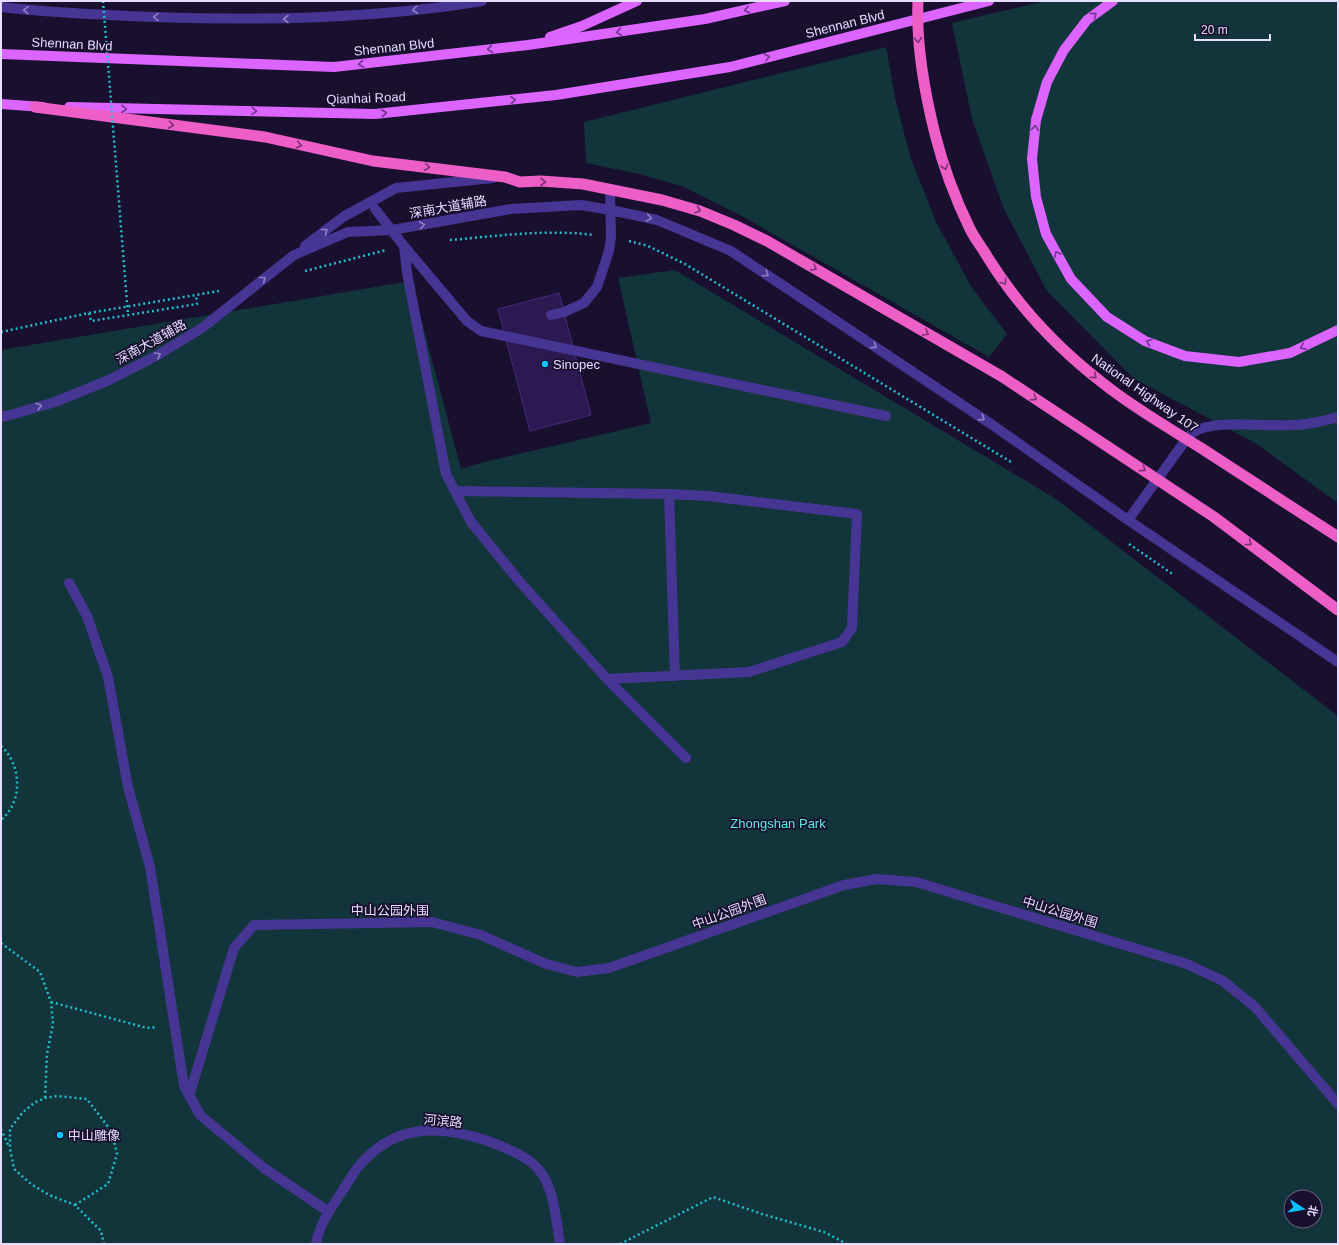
<svg xmlns="http://www.w3.org/2000/svg" width="1339" height="1245" font-family="Helvetica,'Noto Sans SC',sans-serif">
	<style>
		.green { fill: #11353a; fill-rule: evenodd }
		.building { fill: #2d1952; stroke: #472881 }
		.lines { fill: none; stroke-linecap: round; stroke-linejoin: round }
		.path { stroke: #23becd; stroke-width: 2.5; stroke-dasharray: 2 3; stroke-linecap: butt }
		.service { stroke: #473593; stroke-width: 10 }
		.minor { stroke: #473593; stroke-width: 10 }
		.tertiary { stroke: #473593; stroke-width: 10 }
		.primary { stroke: #dc64ff; stroke-width: 10 }
		.trunk { stroke: #ee5ec7; stroke-width: 11 }
		.path-bridge { stroke: #23becd; stroke-width: 2.5; stroke-dasharray: 2 3; stroke-linecap: butt }
		.trunk-bridge { stroke: #ee5ec7; stroke-width: 11 }
		.oneway { stroke: #8f81c4 }
		.oneway2 { stroke: #71358d }
		.oneway3 { stroke: #793373 }
		.poi-dot { fill: #09c1ff; stroke: #190f2f; stroke-width: 1.5 }
		.labels { text-anchor: middle; dominant-baseline: central; stroke-width: 3.5; stroke-linejoin: round; paint-order: stroke }
		.street-label { font-size: 13px; fill: #e6ddff; stroke: #190f2f }
		.poi-label { font-size: 13px; fill: #e6ddff; stroke: #190f2f; text-anchor: start }
		.park-label { font-size: 13px; fill: #5beddf; stroke: #190f2f }
	</style>
	<rect width="100%" height="100%" fill="#190f2f"/>
	<path class="green" d="M 1046,1 L 1338,1 L 1338,503 L 1255,443 L 1133,378 L 1047,291 L 1004,209 L 972,119 L 952,23 Z
		M 886,47 L 896,102 L 910,156 L 936,222 L 972,288 L 1007,334 L 989,357 L 742,216 L 682,186 L 639,174 L 586,163 L 584,122 Z
		M 675,270 L 1056,499 L 1338,716 L 1338,1244 L 1,1244 L 1,350 L 411,281 L 461,469 L 480,463 L 651,423 L 618,278 ZM 1291,1197 L 1315,1197 L 1315,1221 L 1291,1221 Z"/>
	<path class="building" d="M 559,293 L 591,415 L 530,431 L 498,309 Z"/>
	<g class="lines">
		<path class="path" d="M 450,240 C 498,236 546,229 594,235
			M 629,241 L 648,246 L 685,264 L 1011,462
			M 305,271 L 386,250
			M 89,313 L 91,321 L 197,304 L 196,295
			M 1,332 L 89,313 L 219,291
			M 1129,544 L 1174,575
			M 1,746 C 22,765 23,802 1,820
			M 1,943 L 40,972 L 51,1002 L 53,1024 L 47,1054 L 45,1098
			M 51,1002 L 147,1028 L 157,1027
			M 1,1129 L 9,1147
			M 75,1205 L 108,1184 L 117,1154 L 112,1132 L 87,1099 L 57,1096 L 45,1098 L 34,1103 L 23,1112 L 10,1129 L 10,1149 L 14,1169 L 31,1184 L 49,1195 L 75,1205 L 101,1231 L 104,1244
			M 620,1244 L 713,1197 L 762,1214 L 824,1232 L 847,1244"/>
		<path class="service" d="M 375,209 L 404,246 L 407,273 L 446,474 L 471,522 L 520,582 L 607,679 L 686,758
			M 611,210 L 657,220 L 731,251 L 991,424 L 1128,520 L 1338,662
			M 404,246 L 467,321 L 481,331 L 886,416
			M 551,315 L 564,312 L 584,303 L 597,287 L 609,251 L 611,237 L 610,189
			M 455,491 L 669,494 L 708,496 L 857,514 L 852,628 L 842,642 L 749,672 L 607,679
			M 669,494 L 675,676
			M 1128,520 L 1185,441 C 1188,438 1190,434 1194,432 C 1213,419 1268,427 1292,425 C 1308,425 1323,421 1338,417
			M 69,583 L 87,616 L 108,677 L 128,787 L 150,867 L 184,1086 L 200,1115 L 264,1168 L 329,1212
			M 189,1096 L 234,948 L 254,925 L 432,922 L 481,935 L 546,964 L 577,972 L 609,968 L 844,885 L 877,879 L 916,882 L 1187,964 L 1223,981 L 1255,1007 L 1338,1104
			M 316,1244 C 319,1225 331,1208 341,1193 C 347,1184 352,1175 358,1167 C 394,1124 438,1124 488,1141 C 506,1148 528,1156 540,1171 C 555,1191 556,1221 560,1244"/>
		<path class="minor" d="M 1,7 C 52,13 104,15 155,17 C 264,21 374,19 482,1"/>
		<path class="tertiary" d="M 305,246 L 343,217 L 396,188 L 493,178
			M 1,417 L 10,415 L 55,402 L 109,380 L 156,356 L 202,328 L 294,255 L 348,232 L 392,230 L 511,209 L 581,205 L 611,210"/>
		<path class="primary" d="M 1113,1 L 1087,20 L 1064,50 L 1047,82 L 1036,120 L 1032,159 L 1036,197 L 1046,234 L 1071,279 L 1107,317 L 1145,341 L 1185,356 L 1239,362 L 1290,353 L 1338,330
			M 550,37 L 582,26 L 637,1
			M 1,54 L 334,67 L 528,45 L 705,19 L 785,1
			M 1,104 L 43,107
			M 69,107 L 375,114 L 556,95 L 730,67 L 989,1"/>
		<path class="trunk" d="M 35,107 L 265,137 L 373,161 L 505,177 L 520,182 L 541,181 L 583,184 L 662,200 L 700,211 L 734,225 L 767,241 L 1001,376"/>
		<path class="path-bridge" d="M 103,1 L 128,315"/>
		<path class="trunk-bridge" d="M 918,1 C 916,46 924,90 935,134 C 943,166 955,198 970,229 C 974,237 980,245 985,253 C 1016,304 1057,348 1104,384 C 1134,408 1169,428 1201,448 C 1247,478 1292,507 1338,537
			M 1001,376 L 1214,517 L 1338,610"/>
	</g>
	<defs><path id="oneway-chevron" d="M-2-3.5L2.5 0L-2 3.5" fill="none" stroke-width="1.6" stroke-linecap="round" stroke-linejoin="round"/></defs>
	<g class="oneway">
		<use href="#oneway-chevron" transform="translate(26 10) rotate(-176)"/>
		<use href="#oneway-chevron" transform="translate(415 10) rotate(173)"/>
		<use href="#oneway-chevron" transform="translate(156 17) rotate(-178)"/>
		<use href="#oneway-chevron" transform="translate(286 19) rotate(180)"/>
		<use href="#oneway-chevron" transform="translate(649 218) rotate(12)"/>
		<use href="#oneway-chevron" transform="translate(422 225) rotate(-10)"/>
		<use href="#oneway-chevron" transform="translate(325 231) rotate(-38)"/>
		<use href="#oneway-chevron" transform="translate(766 274) rotate(34)"/>
		<use href="#oneway-chevron" transform="translate(263 279) rotate(-38)"/>
		<use href="#oneway-chevron" transform="translate(874 346) rotate(34)"/>
		<use href="#oneway-chevron" transform="translate(158 355) rotate(-30)"/>
		<use href="#oneway-chevron" transform="translate(39 406) rotate(-17)"/>
		<use href="#oneway-chevron" transform="translate(982 418) rotate(33)"/>
	</g>
	<g class="oneway2">
		<use href="#oneway-chevron" transform="translate(747 10) rotate(167)"/>
		<use href="#oneway-chevron" transform="translate(1094 15) rotate(-37)"/>
		<use href="#oneway-chevron" transform="translate(619 32) rotate(172)"/>
		<use href="#oneway-chevron" transform="translate(490 49) rotate(174)"/>
		<use href="#oneway-chevron" transform="translate(767 57) rotate(-14)"/>
		<use href="#oneway-chevron" transform="translate(361 64) rotate(174)"/>
		<use href="#oneway-chevron" transform="translate(513 100) rotate(-6)"/>
		<use href="#oneway-chevron" transform="translate(124 109) rotate(1)"/>
		<use href="#oneway-chevron" transform="translate(254 111) rotate(1)"/>
		<use href="#oneway-chevron" transform="translate(384 113) rotate(-6)"/>
		<use href="#oneway-chevron" transform="translate(1035 128) rotate(-85)"/>
		<use href="#oneway-chevron" transform="translate(1057 254) rotate(-119)"/>
		<use href="#oneway-chevron" transform="translate(1149 342) rotate(-157)"/>
		<use href="#oneway-chevron" transform="translate(1303 347) rotate(154)"/>
	</g>
	<g class="oneway3">
		<use href="#oneway-chevron" transform="translate(918 40) rotate(86)"/>
		<use href="#oneway-chevron" transform="translate(171 125) rotate(8)"/>
		<use href="#oneway-chevron" transform="translate(299 145) rotate(12)"/>
		<use href="#oneway-chevron" transform="translate(427 167) rotate(7)"/>
		<use href="#oneway-chevron" transform="translate(945 167) rotate(71)"/>
		<use href="#oneway-chevron" transform="translate(543 182) rotate(1)"/>
		<use href="#oneway-chevron" transform="translate(698 210) rotate(18)"/>
		<use href="#oneway-chevron" transform="translate(814 268) rotate(30)"/>
		<use href="#oneway-chevron" transform="translate(1004 282) rotate(54)"/>
		<use href="#oneway-chevron" transform="translate(926 333) rotate(30)"/>
		<use href="#oneway-chevron" transform="translate(1094 376) rotate(40)"/>
		<use href="#oneway-chevron" transform="translate(1034 398) rotate(33)"/>
		<use href="#oneway-chevron" transform="translate(1143 469) rotate(34)"/>
		<use href="#oneway-chevron" transform="translate(1249 543) rotate(37)"/>
	</g>
	<g class="poi-dot">
		<circle cx="545" cy="364" r="4"/>
		<circle cx="60" cy="1135" r="4"/>
	</g>
	<g class="labels">
		<g class="street-label">
			<text transform="translate(845 24) rotate(-14)">Shennan Blvd</text>
			<text transform="translate(72 44) rotate(3)">Shennan Blvd</text>
			<text transform="translate(394 47) rotate(-6)">Shennan Blvd</text>
			<text transform="translate(366 98) rotate(-2)">Qianhai Road</text>
			<text transform="translate(448 207) rotate(-10)">深南大道辅路</text>
			<text transform="translate(151 342) rotate(-29)">深南大道辅路</text>
			<text transform="translate(1145 393) rotate(35)">National Highway 107</text>
			<text x="390" y="910">中山公园外围</text>
			<text transform="translate(729 912) rotate(-20)">中山公园外围</text>
			<text transform="translate(1060 912) rotate(17)">中山公园外围</text>
			<text transform="translate(443 1121) rotate(5)">河滨路</text>
		</g>
		<g class="poi-label">
			<text x="553" y="364">Sinopec</text>
			<text x="68" y="1135">中山雕像</text>
		</g>
		<g class="park-label">
			<text x="778" y="823">Zhongshan Park</text>
		</g>
	</g>
	<rect width="1339" height="1245" fill="none" stroke="#e6ddff" stroke-width="4"/>
	<g transform="translate(1303 1209) rotate(102)"><circle r="19" fill="#190f2f" stroke="#6b6182"/>
	<path d="M0-3L7 15L0 10L-7 15Z" fill="#09c1ff"/>
	<text y="-6" font-size="11" font-weight="bold" text-anchor="middle" fill="#e6ddff">北</text>
	</g>
	<path d="M1195 34v6h75v-6" fill="none" stroke="#e6ddff" stroke-width="2"/>
	<text x="1201" y="34" font-size="12" fill="#e6ddff" stroke="#190f2f" stroke-width="3" paint-order="stroke">20 m</text>
</svg>
